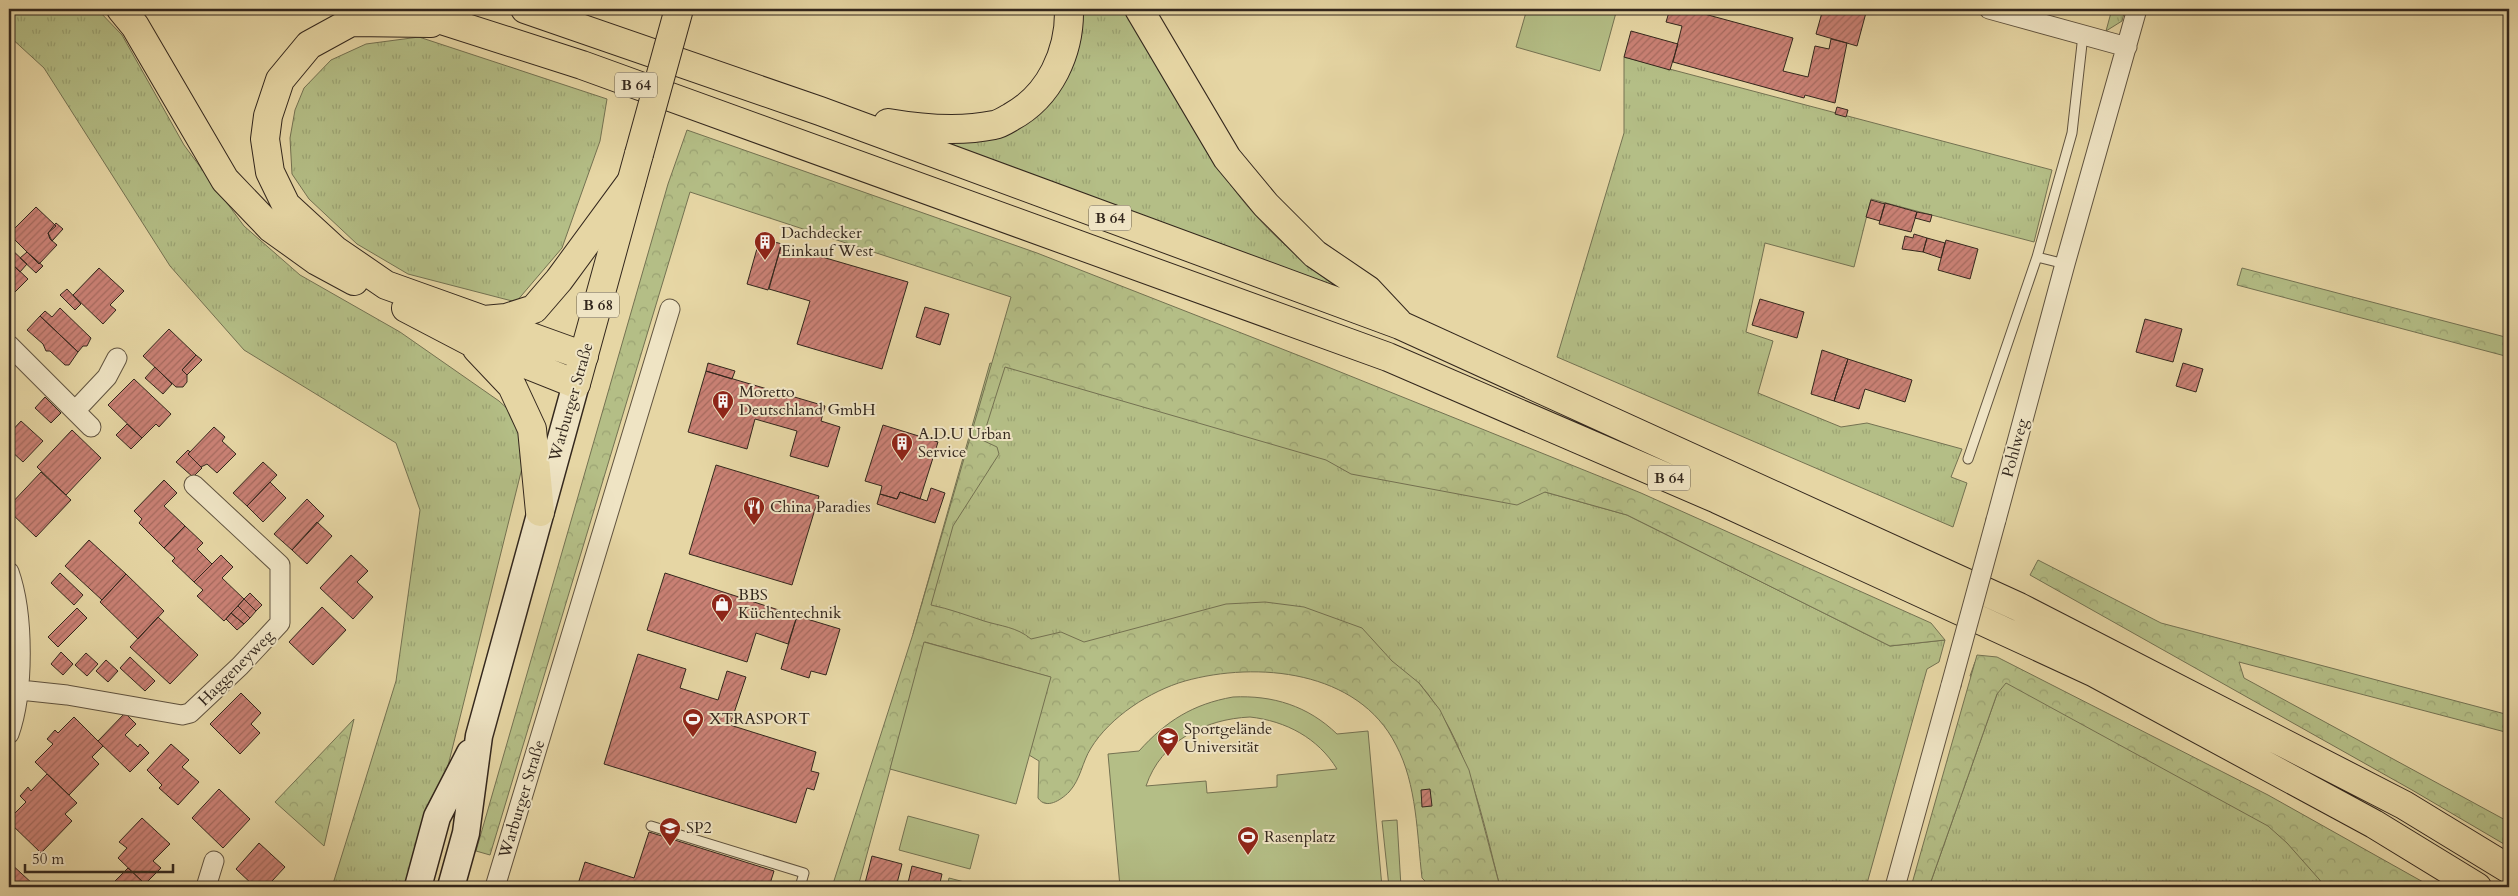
<svg xmlns="http://www.w3.org/2000/svg" width="2518" height="896" font-family="Cardo,serif">
	<style>
		.grass { fill: url(#grass-tufts); stroke: #747252 }
		.forest { fill: url(#forest-crowns); stroke: #747252 }
		.pitch { fill: #b4be86; stroke: #747252; fill-rule: evenodd }
		.building { fill: url(#building-hatch); stroke: #33271d }
		.lines { fill: none; stroke-linecap: round; stroke-linejoin: round }
		.service-casing { stroke: #60533f; stroke-width: 11 }
		.minor-casing { stroke: #60533f; stroke-width: 21 }
		.secondary-casing { stroke: #33271d; stroke-width: 29 }
		.primary-casing { stroke: #33271d; stroke-width: 30 }
		.trunk-casing { stroke: #33271d; stroke-width: 30 }
		.service { stroke: #efe4c4; stroke-width: 9 }
		.minor { stroke: #efe4c4; stroke-width: 19 }
		.secondary { stroke: #efe4c4; stroke-width: 26 }
		.primary { stroke: #e6d6a4; stroke-width: 28 }
		.trunk { stroke: #e6d6a4; stroke-width: 28 }
		.minor-bridge-casing { stroke: #60533f; stroke-width: 21; stroke-linecap: butt }
		.primary-bridge-casing { stroke: #33271d; stroke-width: 30; stroke-linecap: butt }
		.minor-bridge { stroke: #efe4c4; stroke-width: 19 }
		.primary-bridge { stroke: #e6d6a4; stroke-width: 28 }
		.labels { text-anchor: middle; dominant-baseline: central; stroke-width: 4; stroke-linejoin: round; paint-order: stroke }
		.shield { fill: #efe4c4; stroke: #6b604f; stroke-width: 1 }
		.shield-label { font-size: 15px; font-weight: bold; fill: #33271d }
		.poi-label { font-size: 16px; fill: #33271d; stroke: #efe4c4; text-anchor: start }
		.street-label { font-size: 16px; fill: #33271d; stroke: #efe4c4 }
	</style>
	<defs>
		<pattern id="grass-tufts" width="24" height="20" patternUnits="userSpaceOnUse" patternTransform="scale(1.25)"><rect width="24" height="20" fill="#b4be86"/><path d="M3 7l-1-3M5 7V3M7 7l1-3M15 17l-1-3M17 17v-4M19 17l1-3" fill="none" stroke="#9ba373"/></pattern>
		<pattern id="forest-crowns" width="20" height="18" patternUnits="userSpaceOnUse" patternTransform="scale(1.25)"><rect width="20" height="18" fill="#b4be86"/><path d="M2 6a3 3 0 1 1 6 0M12 15a3 3 0 1 1 6 0" fill="none" stroke="#9ba373"/></pattern>
		<pattern id="building-hatch" width="6" height="6" patternUnits="userSpaceOnUse" patternTransform="scale(1.25)"><rect width="6" height="6" fill="#ca8175"/><path d="M-1 1l2-2M0 6l6-6M5 7l2-2" fill="none" stroke="#a56a5f"/></pattern>
	</defs>
	<rect width="100%" height="100%" fill="#e6d6a4"/>
	<filter id="stains"><feTurbulence type="fractalNoise" baseFrequency=".004" numOctaves="4"/><feColorMatrix values="0 0 0 0 .2 0 0 0 0 .09 0 0 0 0 .02 0 0 0 .5 -.17"/></filter>
	<radialGradient id="worn" r=".72"><stop offset=".6" stop-color="#630" stop-opacity="0"/><stop offset="1" stop-color="#630" stop-opacity=".3"/></radialGradient>
	<path class="grass" d="M 9,9 L 97,9 L 122,35 L 184,145 L 244,226 L 300,275 L 400,332 L 499,401 L 525,425 L 524,460 L 440,798 L 407,887 L 332,887 L 396,681 L 420,510 L 396,443 L 244,350 L 170,266 L 44,68 L 9,36 Z
		M 1077,9 L 1124,9 C 1169,74 1203,159 1257,217 C 1285,248 1319,274 1352,299 L 943,143 L 999,136 L 1057,85 Z
		M 2112,9 L 2125,9 L 2122,21 L 2106,31 Z
		M 419,37 L 607,99 L 600,141 L 562,248 L 516,302 L 408,274 L 357,244 L 309,199 L 292,174 L 290,138 L 295,110 L 304,88 L 331,60 L 366,44 Z
		M 1624,57 L 2052,170 L 2034,242 L 1871,199 L 1854,267 L 1765,243 L 1746,332 L 1773,341 L 1758,393 L 1841,427 L 1867,423 L 1962,449 L 1951,477 L 1967,483 L 1953,527 L 1557,357 L 1624,133 Z
		M 990,363 L 1545,492 L 1627,515 L 1890,646 L 1945,640 L 1939,662 L 1927,669 L 1866,887 L 1500,887 C 1482,817 1468,740 1419,683 L 913,634 Z
		M 1975,662 L 2271,824 L 2369,887 L 1929,887 L 1997,694 L 1970,676 Z"/>
	<path class="forest" d="M 687,130 L 1037,253 L 1323,365 L 1641,493 L 1931,623 L 1945,640 L 1890,646 L 1627,515 L 1545,492 L 1517,505 L 1351,474 L 1326,460 L 1005,367 L 982,440 L 997,447 L 999,454 L 953,526 L 931,605 C 950,609 966,615 984,621 C 1000,626 1017,627 1031,639 L 1061,632 L 1084,642 L 1226,604 L 1265,602 L 1304,607 L 1362,628 L 1392,661 L 1419,683 L 1440,710 L 1469,770 L 1500,887 L 1431,887 L 1422,878 C 1417,835 1417,784 1396,745 C 1358,670 1257,661 1185,681 C 1150,691 1110,717 1091,748 C 1082,762 1081,779 1069,792 C 1061,800 1046,810 1038,798 L 1039,761 L 1029,755 L 1050,677 L 925,642 L 858,887 L 832,887 L 913,634 L 1011,297 L 690,192 L 490,855 L 476,851 L 668,184 Z
		M 2242,268 L 2509,338 L 2509,357 L 2237,285 Z
		M 2038,560 L 2161,623 L 2509,715 L 2509,733 L 2239,662 L 2244,678 L 2509,822 L 2509,847 L 2412,790 L 2030,575 Z
		M 1977,655 L 1997,657 L 2268,795 L 2432,887 L 2326,887 L 2287,843 L 2268,826 L 2006,683 L 1997,694 L 1929,887 L 1911,887 Z
		M 354,719 L 324,846 L 275,802 Z"/>
	<path class="pitch" d="M 1527,9 L 1617,9 L 1600,71 L 1516,47 Z
		M 924,642 L 1051,677 L 1016,804 L 890,769 Z
		M 1233,697 C 1273,695 1308,706 1337,734 L 1368,731 L 1382,887 L 1120,887 L 1108,754 L 1139,751 C 1166,721 1193,704 1233,697 ZM 1250,717 C 1286,721 1318,738 1337,769 L 1277,775 L 1277,787 L 1207,793 L 1206,781 L 1146,786 C 1161,741 1205,719 1250,717 Z
		M 908,816 L 979,835 L 970,869 L 899,850 Z
		M 1397,820 L 1401,887 L 1389,887 L 1382,821 Z
		M 949,878 L 984,887 L 947,887 Z"/>
	<path class="building" d="M 1670,9 L 1686,9 L 1793,38 L 1783,71 L 1808,77 L 1815,46 L 1829,49 L 1831,39 L 1847,43 L 1835,103 L 1805,95 L 1804,98 L 1673,62 L 1682,26 L 1666,22 Z
		M 1823,9 L 1867,9 L 1857,46 L 1816,34 Z
		M 1631,31 L 1678,44 L 1670,70 L 1624,57 Z
		M 1837,107 L 1848,110 L 1846,117 L 1835,114 Z
		M 1871,200 L 1885,204 L 1880,221 L 1866,217 Z
		M 1885,203 L 1917,212 L 1911,232 L 1879,224 Z
		M 36,207 L 56,226 L 48,233 L 50,239 L 57,245 L 39,264 L 9,234 Z
		M 1917,212 L 1932,215 L 1930,222 L 1915,218 Z
		M 56,223 L 63,229 L 52,241 L 48,233 Z
		M 1914,234 L 1927,238 L 1923,252 L 1902,249 L 1905,236 L 1913,238 Z
		M 760,238 L 782,244 L 768,290 L 747,284 Z
		M 1927,238 L 1945,243 L 1941,258 L 1923,252 Z
		M 1946,240 L 1978,249 L 1970,279 L 1938,270 Z
		M 781,245 L 908,282 L 882,369 L 797,344 L 810,301 L 769,289 Z
		M 9,247 L 27,264 L 20,272 L 9,261 Z
		M 27,252 L 43,266 L 36,273 L 20,258 Z
		M 9,261 L 28,279 L 9,298 Z
		M 99,268 L 124,291 L 110,305 L 116,310 L 103,324 L 73,295 Z
		M 67,289 L 81,304 L 75,310 L 60,295 Z
		M 1760,299 L 1804,312 L 1797,338 L 1752,325 Z
		M 925,307 L 949,314 L 940,345 L 916,337 Z
		M 60,308 L 91,338 L 87,346 L 83,346 L 78,352 L 40,316 L 45,311 L 52,317 Z
		M 40,316 L 78,352 L 69,365 L 65,365 L 50,351 L 46,351 L 43,344 L 27,330 Z
		M 2145,319 L 2182,329 L 2173,362 L 2136,352 Z
		M 169,329 L 196,355 L 182,370 L 187,375 L 187,382 L 183,387 L 176,387 L 143,356 Z
		M 1822,350 L 1848,359 L 1834,401 L 1811,394 Z
		M 196,355 L 202,360 L 187,375 L 182,370 Z
		M 1848,359 L 1912,380 L 1905,402 L 1865,389 L 1859,409 L 1834,401 Z
		M 708,363 L 735,371 L 732,379 L 706,371 Z
		M 2183,363 L 2203,369 L 2196,392 L 2176,386 Z
		M 155,367 L 172,384 L 163,394 L 145,378 Z
		M 706,371 L 825,406 L 821,421 L 840,427 L 828,467 L 790,456 L 797,431 L 755,419 L 747,449 L 688,432 Z
		M 134,379 L 171,414 L 159,427 L 156,424 L 142,438 L 108,405 Z
		M 45,397 L 61,413 L 51,423 L 35,408 Z
		M 21,421 L 43,441 L 23,462 L 9,449 L 9,434 Z
		M 127,424 L 142,438 L 131,449 L 116,435 Z
		M 883,425 L 938,442 L 920,499 L 900,492 L 897,499 L 880,494 L 882,486 L 865,481 Z
		M 214,427 L 225,437 L 222,441 L 236,454 L 217,473 L 207,464 L 201,467 L 188,454 Z
		M 72,430 L 101,458 L 66,495 L 37,467 Z
		M 188,450 L 190,452 L 188,454 L 202,468 L 193,477 L 176,462 Z
		M 263,462 L 277,475 L 247,506 L 233,493 Z
		M 716,465 L 819,496 L 792,585 L 689,554 Z
		M 41,472 L 71,500 L 36,537 L 9,511 L 9,506 Z
		M 164,480 L 177,493 L 164,506 L 185,526 L 164,548 L 139,523 L 142,519 L 134,511 Z
		M 270,482 L 286,498 L 263,522 L 247,506 Z
		M 931,488 L 945,493 L 935,523 L 877,504 L 880,494 L 897,499 L 900,492 L 927,501 Z
		M 307,499 L 324,516 L 292,550 L 274,534 Z
		M 317,522 L 332,536 L 307,564 L 292,550 Z
		M 185,526 L 203,543 L 197,549 L 212,564 L 194,582 L 172,561 L 175,558 L 164,548 Z
		M 89,540 L 126,574 L 102,600 L 65,566 Z
		M 221,555 L 233,567 L 222,578 L 244,599 L 224,621 L 197,596 L 203,590 L 194,582 Z
		M 351,555 L 368,571 L 357,582 L 373,597 L 353,619 L 320,588 Z
		M 60,573 L 83,595 L 74,605 L 51,583 Z
		M 665,573 L 797,616 L 788,644 L 756,633 L 747,662 L 647,630 Z
		M 126,574 L 164,611 L 138,639 L 100,602 Z
		M 250,593 L 262,605 L 256,611 L 244,599 Z
		M 244,599 L 256,611 L 250,618 L 238,606 Z
		M 238,606 L 250,618 L 244,624 L 231,613 Z
		M 322,607 L 346,630 L 313,665 L 289,642 Z
		M 77,608 L 87,618 L 58,647 L 48,637 Z
		M 231,613 L 244,624 L 237,630 L 226,619 Z
		M 797,616 L 840,629 L 826,675 L 811,671 L 809,678 L 781,669 Z
		M 158,617 L 198,655 L 170,684 L 130,647 Z
		M 61,652 L 73,664 L 63,675 L 51,664 Z
		M 86,653 L 98,664 L 87,676 L 75,665 Z
		M 638,654 L 686,669 L 680,688 L 718,700 L 727,671 L 746,677 L 730,725 L 816,752 L 811,771 L 819,773 L 814,790 L 807,788 L 796,823 L 604,764 Z
		M 130,657 L 155,681 L 145,691 L 120,668 Z
		M 106,660 L 118,671 L 108,682 L 96,671 Z
		M 241,693 L 261,713 L 251,724 L 260,733 L 240,754 L 210,724 Z
		M 125,713 L 136,724 L 125,735 L 138,747 L 140,744 L 149,753 L 130,772 L 98,741 Z
		M 74,717 L 103,746 L 92,757 L 99,764 L 69,795 L 35,762 L 53,744 L 47,739 L 55,730 L 58,733 Z
		M 171,744 L 189,760 L 182,767 L 199,782 L 178,805 L 159,788 L 162,785 L 147,770 Z
		M 47,774 L 77,803 L 65,814 L 72,821 L 41,853 L 9,822 L 9,819 L 26,802 L 20,796 L 28,787 L 31,791 Z
		M 219,789 L 250,819 L 223,848 L 192,818 Z
		M 1430,789 L 1432,806 L 1422,807 L 1421,790 Z
		M 142,818 L 170,844 L 153,861 L 161,868 L 145,884 L 118,858 L 127,848 L 119,842 Z
		M 649,832 L 774,871 L 769,887 L 577,887 L 585,862 L 634,878 Z
		M 259,843 L 285,867 L 272,881 L 279,887 L 255,887 L 236,869 Z
		M 872,856 L 902,864 L 896,887 L 864,887 Z
		M 9,862 L 34,885 L 32,887 L 9,887 Z
		M 912,866 L 942,874 L 939,887 L 907,887 Z
		M 128,868 L 145,884 L 149,887 L 109,887 Z"/>
	<g class="lines">
		<g class="service-casing">
			<path id="service" d="M 2037,257 L 2072,133 L 2083,35
				M 1968,459 L 2037,257 L 2065,264
				M 651,826 L 804,873 L 800,887"/>
		</g>
		<g class="minor-casing">
			<path id="minor" d="M 1989,9 L 2127,47
				M 9,345 L 91,427
				M 75,411 L 107,377 L 117,358
				M 1996,520 L 2065,264 L 2137,9
				M 9,572 C 24,614 24,692 9,734
				M 20,690 L 67,695 L 182,715 L 190,713 L 240,666 L 280,623 L 280,565 L 194,485
				M 206,887 L 214,861
				M 495,887 L 670,309
				M 1895,887 L 1951,685"/>
		</g>
		<g class="secondary-casing">
			<path id="secondary" d="M 418,887 L 437,817 L 470,753
				M 451,887 L 466,833 L 479,736 L 576,384"/>
		</g>
		<g class="primary-casing">
			<path id="primary" d="M 577,380 L 639,154"/>
		</g>
		<g class="trunk-casing">
			<path id="trunk" d="M 121,9 L 135,26 L 225,180 L 271,228 L 317,261 L 354,281
				M 407,9 L 582,65 L 1388,357 L 1717,499 L 2093,672 L 2374,824 L 2477,887
				M 525,9 L 820,111 L 1400,325 L 2019,607 L 2404,805 L 2509,869
				M 1139,9 L 1227,158 L 1266,205 L 1315,254 L 1368,290 L 1398,322
				M 431,23 L 351,22 L 309,45 L 280,80 L 268,116 L 265,139 L 270,172 L 286,205 L 335,250 L 386,285 L 584,356
				M 888,123 C 923,129 960,132 994,125 C 1000,124 1006,120 1011,117 C 1050,96 1070,52 1069,9
				M 406,308 L 471,342 L 576,384
				M 484,320 L 506,318 L 534,309 L 559,280 L 631,182
				M 477,349 L 512,386 L 532,429 L 540,512"/>
		</g>
		<use href="#service" class="service"/>
		<use href="#minor" class="minor"/>
		<use href="#secondary" class="secondary"/>
		<use href="#primary" class="primary"/>
		<use href="#trunk" class="trunk"/>
		<g class="minor-bridge-casing">
			<path id="minor-bridge" d="M 1951,685 L 1996,520"/>
		</g>
		<g class="primary-bridge-casing">
			<path id="primary-bridge" d="M 639,154 L 679,9"/>
		</g>
		<use href="#minor-bridge" class="minor-bridge"/>
		<use href="#primary-bridge" class="primary-bridge"/>
	</g>
	<defs>
		<g id="building-pin" transform="scale(1.125)"><path d="M0 17L-7.5 6A9.5 9.5 0 1 1 7.5 6Z" fill="#8f2418" stroke="#efe4c4"/><path d="M-4-6H4V6H1V3H-1V6H-4ZM-2.5-4.3h1.7v1.8h-1.7ZM.8-4.3h1.7v1.8H.8ZM-2.5-1h1.7V.8h-1.7ZM.8-1h1.7V.8H.8Z" fill="#fff"/></g>
		<g id="restaurant-pin" transform="scale(1.125)"><path d="M0 17L-7.5 6A9.5 9.5 0 1 1 7.5 6Z" fill="#8f2418" stroke="#efe4c4"/><path d="M-5-6h1v4h1v-4h1v4h1v-4h1v5L-1.5 .5V6h-2V.5L-5-1ZM5-6V6H3V1.5H1.5Q1.5-4 5-6Z" fill="#fff"/></g>
		<g id="shop-pin" transform="scale(1.125)"><path d="M0 17L-7.5 6A9.5 9.5 0 1 1 7.5 6Z" fill="#8f2418" stroke="#efe4c4"/><path d="M-5-2.5h2.3a2.7 3.5 0 0 1 5.4 0H5L5.5 6h-11ZM-1.5-2.5h3a1.5 2.3 0 0 0-3 0Z" fill="#fff"/></g>
		<g id="stadium-pin" transform="scale(1.125)"><path d="M0 17L-7.5 6A9.5 9.5 0 1 1 7.5 6Z" fill="#8f2418" stroke="#efe4c4"/><path d="M0-5a6.5 5 0 1 0 0 10a6.5 5 0 1 0 0-10ZM-3.5-1.8h7v3.6h-7Z" fill="#fff"/></g>
		<g id="university-pin" transform="scale(1.125)"><path d="M0 17L-7.5 6A9.5 9.5 0 1 1 7.5 6Z" fill="#8f2418" stroke="#efe4c4"/><path d="M0-5L7-2L0 1L-7-2ZM-4 1L0 2.5L4 1V4Q0 6-4 4Z" fill="#fff"/></g>
	</defs>
	<g fill-rule="evenodd">
		<use href="#building-pin" x="765" y="242"/>
		<use href="#building-pin" x="723" y="401"/>
		<use href="#building-pin" x="902" y="443"/>
		<use href="#restaurant-pin" x="754" y="507"/>
		<use href="#shop-pin" x="722" y="604"/>
		<use href="#stadium-pin" x="693" y="719"/>
		<use href="#university-pin" x="1168" y="738"/>
		<use href="#university-pin" x="670" y="828"/>
		<use href="#stadium-pin" x="1248" y="837"/>
	</g>
	<g class="labels">
		<g class="shield">
			<rect x="615" y="72.5" width="42" height="25" rx="4"/>
			<rect x="1089" y="205.5" width="42" height="25" rx="4"/>
			<rect x="577" y="292.5" width="42" height="25" rx="4"/>
			<rect x="1648" y="465.5" width="42" height="25" rx="4"/>
		</g>
		<g class="shield-label">
			<text x="636" y="85">B 64</text>
			<text x="1110" y="218">B 64</text>
			<text x="598" y="305">B 68</text>
			<text x="1669" y="478">B 64</text>
		</g>
		<g class="poi-label">
			<text x="781" y="233">Dachdecker<tspan x="781" dy="18">Einkauf West</tspan></text>
			<text x="739" y="392">Moretto<tspan x="739" dy="18">Deutschland GmbH</tspan></text>
			<text x="918" y="434">A.D.U Urban<tspan x="918" dy="18">Service</tspan></text>
			<text x="770" y="507">China Paradies</text>
			<text x="738" y="595">BBS<tspan x="738" dy="18">Küchentechnik</tspan></text>
			<text x="709" y="719">XTRASPORT</text>
			<text x="1184" y="729">Sportgelände<tspan x="1184" dy="18">Universität</tspan></text>
			<text x="686" y="828">SP2</text>
			<text x="1264" y="837">Rasenplatz</text>
		</g>
		<g class="street-label">
			<text transform="translate(571 402) rotate(-74)">Warburger Straße</text>
			<text transform="translate(2015 448) rotate(-75)">Pohlweg</text>
			<text transform="translate(236 668) rotate(-45)">Haggeneyweg</text>
			<text transform="translate(522 799) rotate(-73)">Warburger Straße</text>
		</g>
	</g>
	<rect width="2518" height="896" fill="none" stroke="#e6d6a4" stroke-width="30"/>
	<rect x="10" y="10" width="2498" height="876" fill="none" stroke="#33271d" stroke-width="2.5"/>
	<rect x="15" y="15" width="2488" height="866" fill="none" stroke="#33271d"/>
	<path d="M25 864v8h148v-8" fill="none" stroke="#33271d" stroke-width="2.5"/>
	<text x="32" y="864" font-size="15" fill="#33271d" stroke="#efe4c4" stroke-width="4" paint-order="stroke">50 m</text>
	<rect width="100%" height="100%" filter="url(#stains)"/>
	<rect width="100%" height="100%" fill="url(#worn)"/>
</svg>
